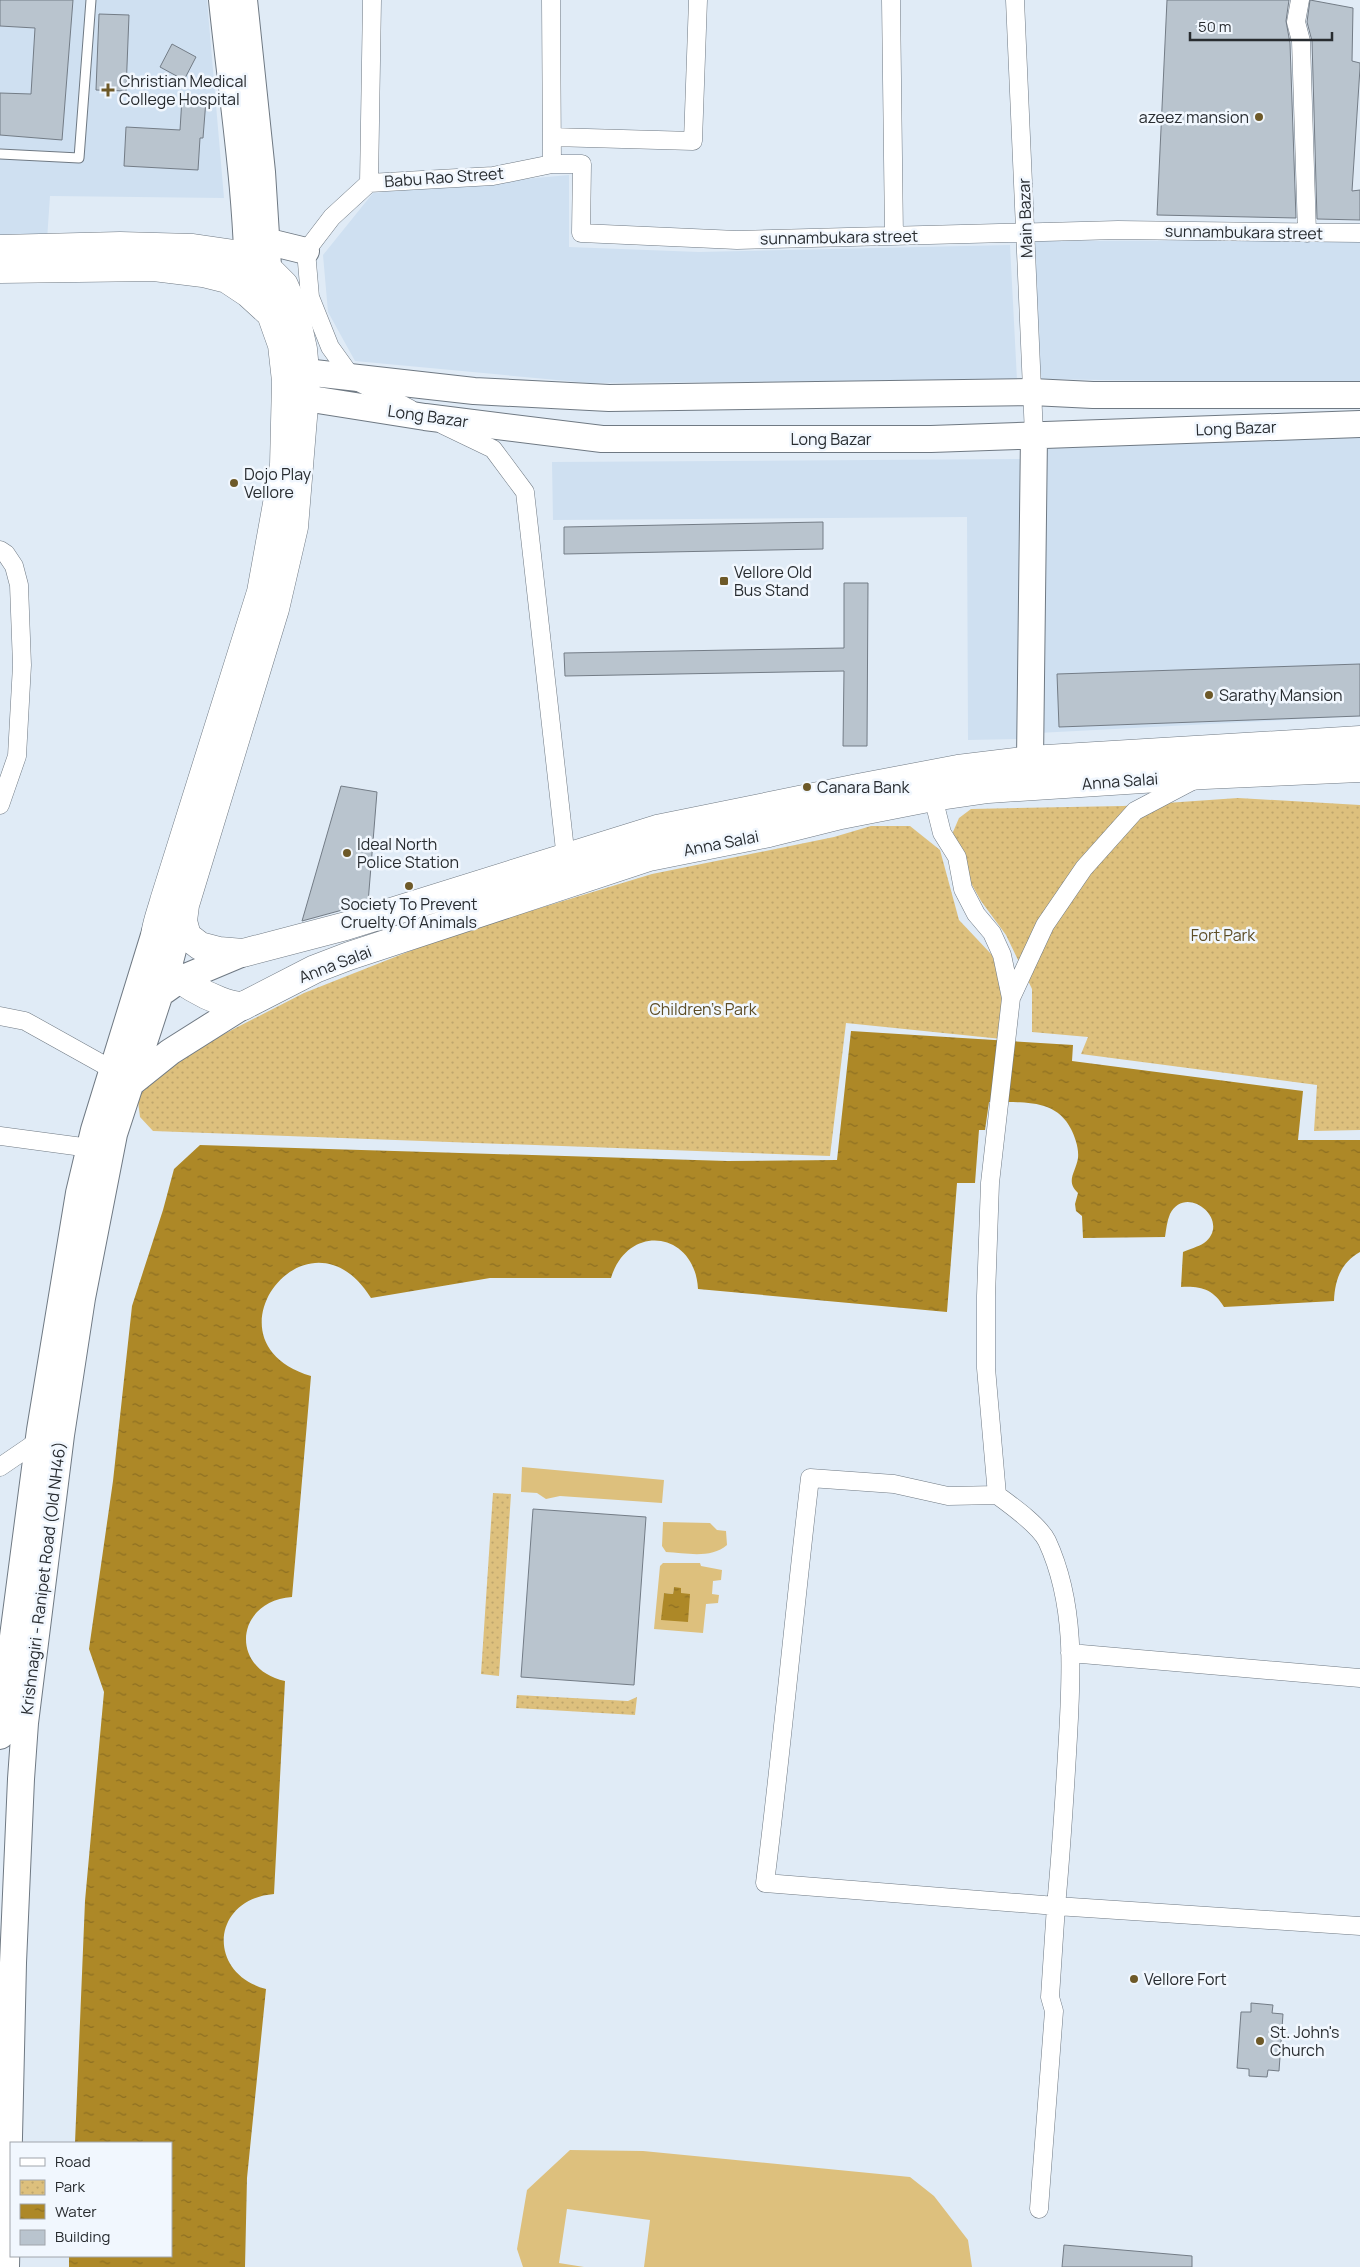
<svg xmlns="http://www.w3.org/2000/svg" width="1360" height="2267" font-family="Manrope,sans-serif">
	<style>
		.built { fill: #cfe0f1 }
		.grass { fill: #ddc07d; fill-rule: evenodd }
		.park { fill: url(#park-dots) }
		.water { fill: url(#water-ripples) }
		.building { fill: #b9c4ce; stroke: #737c86 }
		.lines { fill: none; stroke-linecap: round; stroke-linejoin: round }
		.lane-casing { stroke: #6f7983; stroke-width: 11 }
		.street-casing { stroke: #6f7983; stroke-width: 19 }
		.primary-casing { stroke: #6f7983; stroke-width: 28 }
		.highway-casing { stroke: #6f7983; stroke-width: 29 }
		.lane { stroke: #fff; stroke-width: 9 }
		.street { stroke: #fff; stroke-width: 18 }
		.primary { stroke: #fff; stroke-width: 26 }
		.highway { stroke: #fff; stroke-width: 28 }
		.poi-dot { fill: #6d5928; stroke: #f1f7fe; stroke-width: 2 }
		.labels { text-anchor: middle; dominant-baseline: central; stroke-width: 5; stroke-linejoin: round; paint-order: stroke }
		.poi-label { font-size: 16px; fill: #282c30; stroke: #f1f7fe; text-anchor: start }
		.street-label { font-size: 16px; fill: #282c30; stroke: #f1f7fe }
		.park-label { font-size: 16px; fill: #5d4d26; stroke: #f1f7fe }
	</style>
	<defs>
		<pattern id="park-dots" width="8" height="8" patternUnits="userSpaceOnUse" patternTransform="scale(1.25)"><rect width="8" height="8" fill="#ddc07d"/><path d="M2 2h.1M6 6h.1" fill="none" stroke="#bea56c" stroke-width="1.8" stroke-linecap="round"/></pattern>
		<pattern id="water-ripples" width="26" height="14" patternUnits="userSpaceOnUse" patternTransform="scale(1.25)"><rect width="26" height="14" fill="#ad8827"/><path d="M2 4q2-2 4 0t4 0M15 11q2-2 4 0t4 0" fill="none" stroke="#8d6f22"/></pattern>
	</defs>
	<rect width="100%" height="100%" fill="#e0ebf6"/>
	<path class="built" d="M 0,0 L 207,0 L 224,198 L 50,196 L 47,240 L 0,237 Z
		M 569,175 L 569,247 L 699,252 L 1010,245 L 1017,380 L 589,383 L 355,361 L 328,312 L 323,255 L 373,193 Z
		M 1360,240 L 1360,384 L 1039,379 L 1035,241 Z
		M 1360,431 L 1360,716 L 1038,733 L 1042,443 Z
		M 1021,459 L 1022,739 L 968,740 L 967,517 L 553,520 L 552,462 Z"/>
	<path class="grass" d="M 522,1467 L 664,1480 L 662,1503 L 560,1496 L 546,1499 L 537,1493 L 521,1492 Z
		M 663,1522 L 710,1523 L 717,1530 L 726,1531 L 727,1545 C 711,1559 686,1553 666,1552 L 662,1546 Z
		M 663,1563 L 700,1563 L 701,1566 L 722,1570 L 721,1580 L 713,1581 L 712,1594 L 719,1595 L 718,1603 L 706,1604 L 703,1633 L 654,1629 L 660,1566 ZM 674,1587 L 681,1593 L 662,1620 L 664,1593 L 673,1594 Z
		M 570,2150 L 643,2151 L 910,2177 L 934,2196 L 968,2240 L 972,2267 L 644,2267 L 650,2220 L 567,2209 L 559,2263 L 584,2267 L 523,2267 L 517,2249 L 527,2190 Z"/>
	<path class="park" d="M 1238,798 L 1360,805 L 1360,1130 L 1314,1131 L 1317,1085 L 1081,1054 L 1088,1037 L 1032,1032 L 1032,989 L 1006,935 L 981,901 L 971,883 L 966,857 L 957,848 L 953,832 L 959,818 L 971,809 L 1123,806 Z
		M 871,826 L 910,826 L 940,850 L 959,920 L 992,955 L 1005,997 L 1002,1039 L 846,1023 L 830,1156 L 153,1131 L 140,1117 L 138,1101 L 147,1080 L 224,1034 L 304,993 L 448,936 L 652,874 L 834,837 Z
		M 493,1493 L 511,1494 L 499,1676 L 481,1674 Z
		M 517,1695 L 628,1701 L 637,1697 L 635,1715 L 516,1708 Z"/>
	<path class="water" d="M 851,1031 L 1073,1045 L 1072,1061 L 1303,1091 L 1298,1140 L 1360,1140 L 1360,1252 C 1341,1263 1335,1279 1334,1301 L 1224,1307 C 1213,1289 1201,1286 1181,1287 L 1183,1252 C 1189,1249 1198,1247 1204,1243 C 1233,1221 1186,1182 1170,1214 C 1167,1221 1166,1230 1165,1237 L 1083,1238 L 1082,1216 L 1076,1211 L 1075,1204 L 1078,1193 C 1065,1181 1076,1172 1078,1158 C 1079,1148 1075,1137 1071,1129 C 1055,1097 1020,1103 989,1102 L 985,1130 L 979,1130 L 975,1183 L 957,1183 L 947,1312 L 698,1289 C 695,1231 628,1222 611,1278 L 490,1278 L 371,1298 C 308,1197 197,1342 311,1376 L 292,1597 C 235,1601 229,1669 285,1681 L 274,1894 C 211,1899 206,1973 266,1989 L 247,2178 L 245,2267 L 69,2267 L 69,2256 L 171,2256 L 171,2143 L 75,2143 L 85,1901 L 104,1692 L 89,1649 L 113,1481 L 132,1306 L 163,1210 L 174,1169 L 200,1145 L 727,1161 L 837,1160 Z
		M 674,1587 L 681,1588 L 681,1593 L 690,1594 L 688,1622 L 661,1620 L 664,1593 L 673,1594 Z"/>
	<path class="building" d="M 0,0 L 73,0 L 62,140 L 0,135 L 0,93 L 31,94 L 35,28 L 0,26 Z
		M 1167,0 L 1289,0 L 1286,21 L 1290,43 L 1296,218 L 1157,215 Z
		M 1310,0 L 1353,8 L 1352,61 L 1360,63 L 1360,68 L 1352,191 L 1360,190 L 1360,220 L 1317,219 L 1312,41 L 1307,22 Z
		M 99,14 L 129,15 L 126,91 L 96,90 Z
		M 172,44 L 196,57 L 184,80 L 160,67 Z
		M 182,98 L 206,100 L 203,138 L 200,138 L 198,170 L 124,166 L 126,127 L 180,130 Z
		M 823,522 L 823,549 L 564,554 L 564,527 Z
		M 844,583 L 868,583 L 867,746 L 843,746 L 844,671 L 565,676 L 564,653 L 844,648 Z
		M 1360,664 L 1360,716 L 1059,727 L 1057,674 Z
		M 341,786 L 377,792 L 368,903 L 302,921 Z
		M 533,1509 L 646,1517 L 634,1685 L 521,1677 Z
		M 1251,2003 L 1273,2005 L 1272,2013 L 1283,2014 L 1279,2071 L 1268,2070 L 1267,2077 L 1249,2076 L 1249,2069 L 1237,2068 L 1241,2012 L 1251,2012 Z
		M 1064,2245 L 1192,2256 L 1192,2267 L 1062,2267 Z"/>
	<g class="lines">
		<g class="lane-casing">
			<path id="lane" d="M 0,154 L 79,158 L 91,0"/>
		</g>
		<g class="street-casing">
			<path id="street" d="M 372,0 L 369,183 L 493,176 L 552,164
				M 551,0 L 552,164 L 582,164 L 581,233 L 737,240 L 1118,230 L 1360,233
				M 891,0 L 894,236
				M 1015,0 L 1034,435
				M 1300,0 L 1296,22 L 1301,41 L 1307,233
				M 552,137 L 693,141 L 698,0
				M 369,183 L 332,217 L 306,251 L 310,297 L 330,347 L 353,379 L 410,409
				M 443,425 L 493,449 L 525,492 L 566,859
				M 0,550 L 6,554 L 14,566 L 19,585 L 22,665 L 17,756 L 0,805
				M 933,797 L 942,833 L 957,857 L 963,889 L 976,914 L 992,933 L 1002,955 L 1011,998
				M 0,1016 L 25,1021 L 113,1070
				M 0,1136 L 90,1148
				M 0,1467 L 38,1441
				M 997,1495 C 1012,1506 1039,1525 1047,1541 C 1078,1608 1071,1683 1067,1754 C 1064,1805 1061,1855 1056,1906 L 765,1883 C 782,1748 794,1613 810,1478 L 894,1484 L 948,1496 L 997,1495 L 986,1368 L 986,1296 L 990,1183 L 1011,998 L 1045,925 L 1084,868 L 1135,811 L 1194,780
				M 1070,1653 L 1360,1678
				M 1039,2209 L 1054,2011 L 1050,1997 L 1056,1906 L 1360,1926"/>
		</g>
		<g class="primary-casing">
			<path id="primary" d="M 222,0 C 232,97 248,195 248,293
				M 244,0 L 262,172 L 271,314
				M 250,233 L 265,241 L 306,251
				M 305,372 L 474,391 L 609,398 L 1032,392 L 1093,395 L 1360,395
				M 305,398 L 425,417 L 602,439 L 931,439 L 1360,424
				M 1030,760 L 1034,435
				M 164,991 L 181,979 L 243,953
				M 130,1084 L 170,1052 L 243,1006
				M 0,1736 L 40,1430 L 79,1193 L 94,1130 L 156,929
				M 6,2267 L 13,1963 L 21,1779 L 25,1723 L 61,1435 L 82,1298 L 114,1134 L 168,969 L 184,908"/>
		</g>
		<g class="highway-casing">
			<path id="highway" d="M 0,249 L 120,246 L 193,248 L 248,256 L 267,268 L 284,285 L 294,308 L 303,349 L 306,381 L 294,527 L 275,609 L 185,905 L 183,921 L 187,936 L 200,946 L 219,951 L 243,953 L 346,926 L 657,829 L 858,788 L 958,769 L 1030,760 L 1360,740
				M 0,269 L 154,267 L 203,273 L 227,279 L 248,293 L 271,314 L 282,345 L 286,381 L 284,465 L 261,592 L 164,901 C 160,916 152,934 156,950 C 161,975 219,1006 243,1006 L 315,969 L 349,956 L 649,857 L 769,833 L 841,815 L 933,797 L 988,789 L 1204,775 L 1360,768"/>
		</g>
		<use href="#lane" class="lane"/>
		<use href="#street" class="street"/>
		<use href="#primary" class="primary"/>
		<use href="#highway" class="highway"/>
	</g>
	<g class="poi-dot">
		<path d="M105.5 82.5h5v5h5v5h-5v5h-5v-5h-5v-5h5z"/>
		<circle cx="1259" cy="117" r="5"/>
		<circle cx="234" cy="483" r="5"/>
		<rect x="719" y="576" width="10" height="10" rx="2.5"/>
		<circle cx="1209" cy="695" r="5"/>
		<circle cx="807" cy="787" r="5"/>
		<circle cx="347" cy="853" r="5"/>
		<circle cx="409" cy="886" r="5"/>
		<circle cx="1134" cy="1979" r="5"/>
		<circle cx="1260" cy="2041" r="5"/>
	</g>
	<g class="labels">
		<g class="poi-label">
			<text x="119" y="81">Christian Medical<tspan x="119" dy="18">College Hospital</tspan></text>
			<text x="1249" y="117" text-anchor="end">azeez mansion</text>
			<text x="244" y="474">Dojo Play<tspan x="244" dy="18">Vellore</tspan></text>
			<text x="734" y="572">Vellore Old<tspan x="734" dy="18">Bus Stand</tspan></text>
			<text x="1219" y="695">Sarathy Mansion</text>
			<text x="817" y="787">Canara Bank</text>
			<text x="357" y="844">Ideal North<tspan x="357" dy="18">Police Station</tspan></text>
			<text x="409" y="904" text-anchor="middle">Society To Prevent<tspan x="409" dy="18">Cruelty Of Animals</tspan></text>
			<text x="1144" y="1979">Vellore Fort</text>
			<text x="1270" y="2032">St. John's<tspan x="1270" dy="18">Church</tspan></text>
		</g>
		<g class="street-label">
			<text transform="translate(444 177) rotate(-4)">Babu Rao Street</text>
			<text transform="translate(1025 218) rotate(-92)">Main Bazar</text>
			<text transform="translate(1244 232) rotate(1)">sunnambukara street</text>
			<text transform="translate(839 237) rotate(-1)">sunnambukara street</text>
			<text transform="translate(428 416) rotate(8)">Long Bazar</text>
			<text transform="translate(1236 428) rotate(-2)">Long Bazar</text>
			<text x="831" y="439">Long Bazar</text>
			<text transform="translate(1120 781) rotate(-4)">Anna Salai</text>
			<text transform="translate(721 843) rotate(-11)">Anna Salai</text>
			<text transform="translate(335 964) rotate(-21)">Anna Salai</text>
			<text transform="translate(43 1578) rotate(-83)">Krishnagiri - Ranipet Road (Old NH46)</text>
		</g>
		<g class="park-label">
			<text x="1223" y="935">Fort Park</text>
			<text x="703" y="1009">Children's Park</text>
		</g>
	</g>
	<rect x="10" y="2142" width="162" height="115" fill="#f1f7fe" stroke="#a1a6ac"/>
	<rect x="20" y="2158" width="25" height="8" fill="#ffffff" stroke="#a1a6ac"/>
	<text x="55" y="2167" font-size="15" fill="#282c30">Road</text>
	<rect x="20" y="2180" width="25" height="15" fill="url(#park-dots)" stroke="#a1a6ac"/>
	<text x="55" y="2192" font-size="15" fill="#282c30">Park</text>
	<rect x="20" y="2204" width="25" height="15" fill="url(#water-ripples)" stroke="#a1a6ac"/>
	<text x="55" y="2217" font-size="15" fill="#282c30">Water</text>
	<rect x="20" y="2230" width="25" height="15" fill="#b9c4ce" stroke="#a1a6ac"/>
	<text x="55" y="2242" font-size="15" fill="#282c30">Building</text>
	<path d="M1190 32v8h142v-8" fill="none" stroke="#282c30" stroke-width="2.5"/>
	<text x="1198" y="32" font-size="15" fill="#282c30" stroke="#f1f7fe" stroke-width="4" paint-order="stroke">50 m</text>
</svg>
